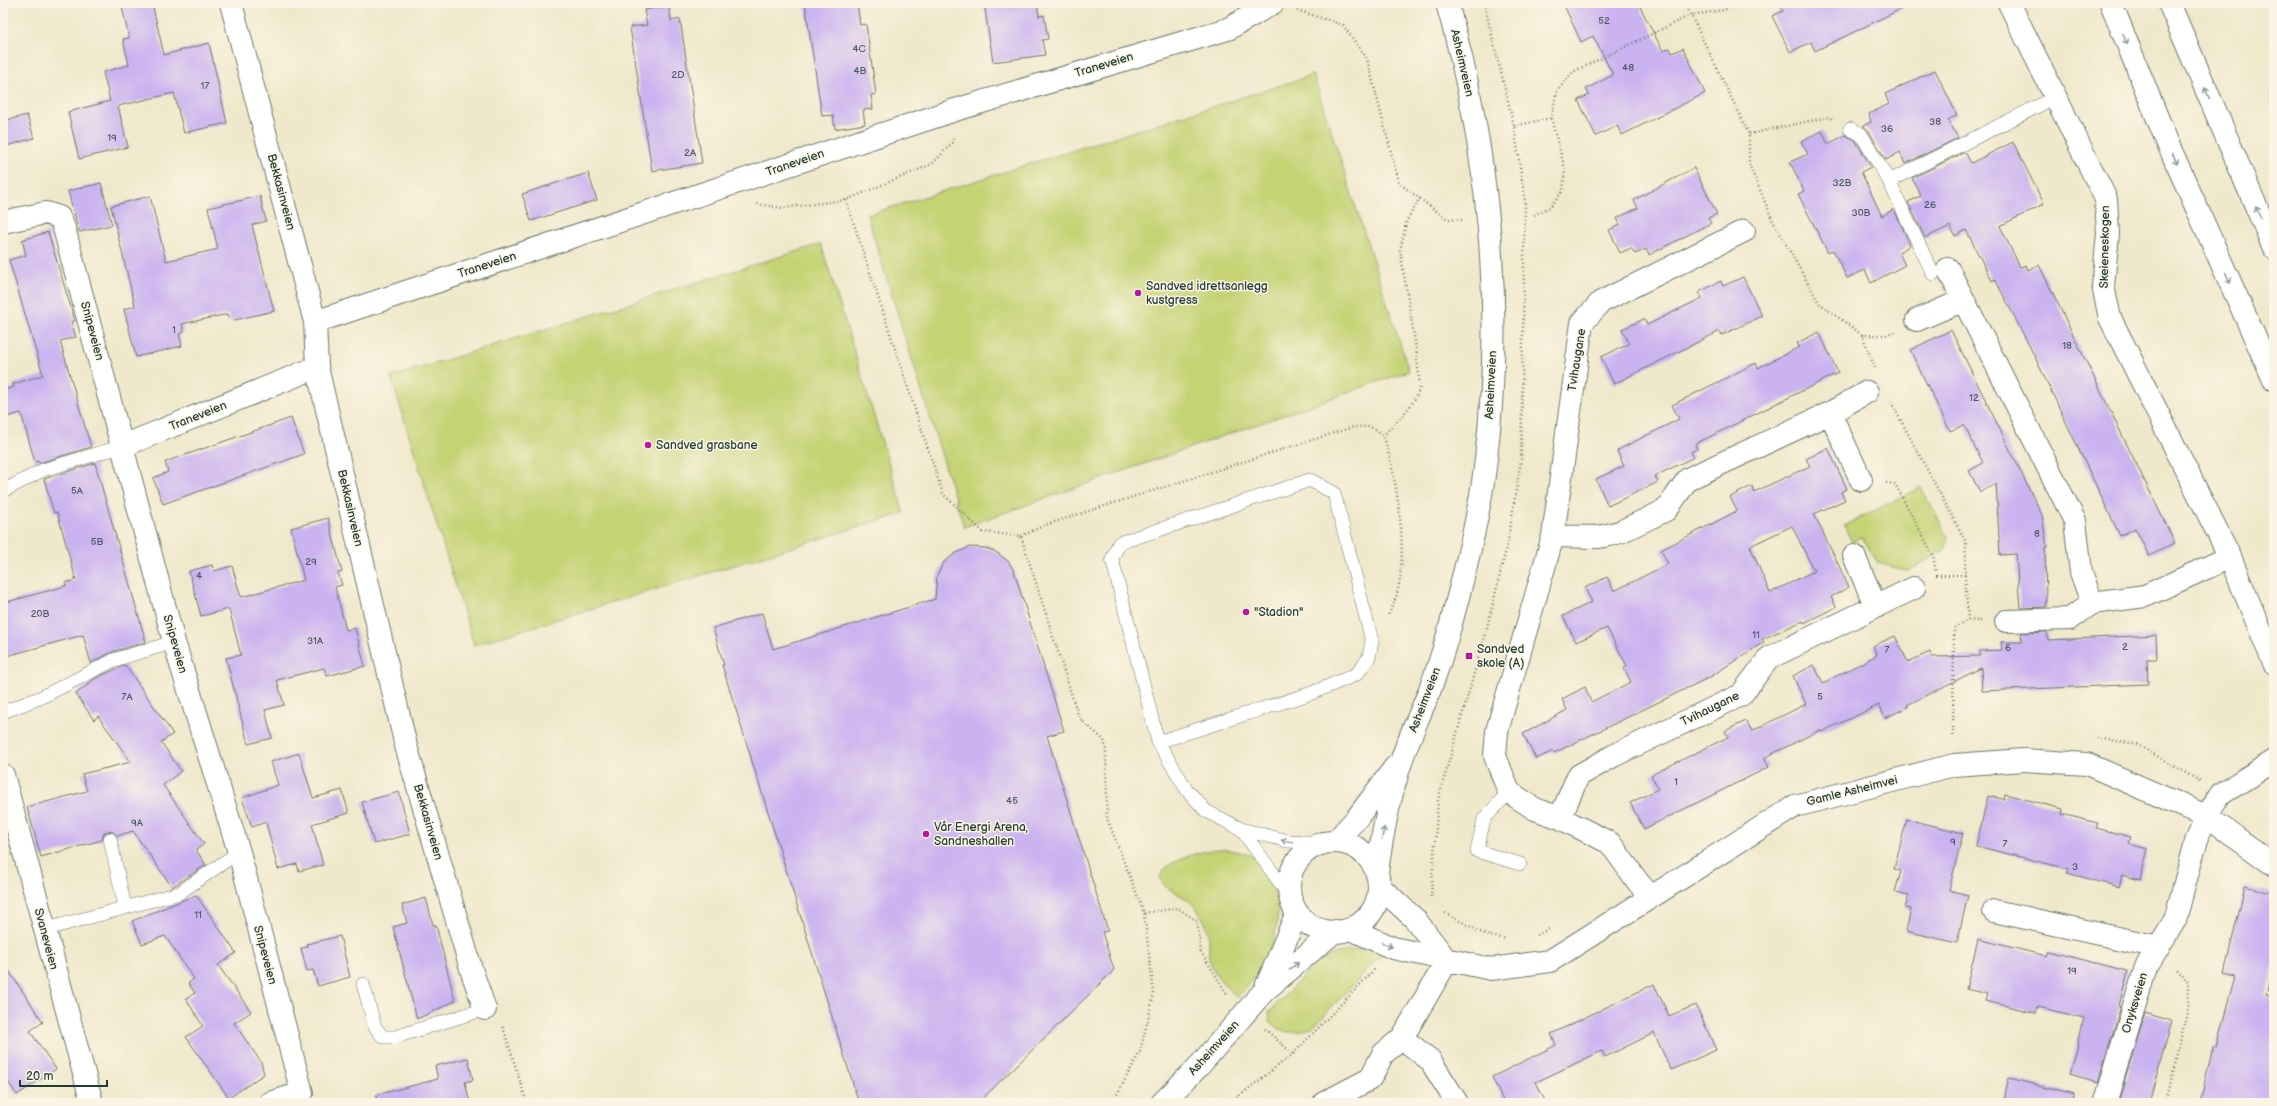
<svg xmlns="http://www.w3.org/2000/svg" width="2277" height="1106" font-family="'Balsamiq Sans',sans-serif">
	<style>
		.green { fill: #c5d375; stroke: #728854 }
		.building { fill: #cbb2f0; fill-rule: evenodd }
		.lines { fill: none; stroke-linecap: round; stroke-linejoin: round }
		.service-casing { stroke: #687969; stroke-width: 14 }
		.minor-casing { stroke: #687969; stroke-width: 24 }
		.secondary-casing { stroke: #687969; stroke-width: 24 }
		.motorway-casing { stroke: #687969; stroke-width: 24 }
		.path { stroke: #687969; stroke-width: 2.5; stroke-dasharray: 1 3; stroke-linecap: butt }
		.service { stroke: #fff; stroke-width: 13 }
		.minor { stroke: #fff; stroke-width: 22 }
		.secondary { stroke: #fff; stroke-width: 22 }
		.motorway { stroke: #fff; stroke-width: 22 }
		.oneway { stroke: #8f9e9a }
		.poi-dot { fill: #b5179e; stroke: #fcf5e5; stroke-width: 1.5 }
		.labels { text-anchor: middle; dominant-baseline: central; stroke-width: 3; stroke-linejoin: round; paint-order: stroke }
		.number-label { font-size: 10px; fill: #4a5a63 }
		.street-label { font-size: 12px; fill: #1f3d34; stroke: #fcf5e5 }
		.poi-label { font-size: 12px; fill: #1f3d34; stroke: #fcf5e5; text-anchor: start }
	</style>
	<rect width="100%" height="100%" fill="#fcf5e5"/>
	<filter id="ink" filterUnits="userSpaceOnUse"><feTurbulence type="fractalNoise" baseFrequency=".025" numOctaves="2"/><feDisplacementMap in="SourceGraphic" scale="8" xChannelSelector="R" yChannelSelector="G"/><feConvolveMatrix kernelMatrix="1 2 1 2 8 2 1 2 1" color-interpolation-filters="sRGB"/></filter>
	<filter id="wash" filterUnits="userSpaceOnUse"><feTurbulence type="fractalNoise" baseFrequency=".012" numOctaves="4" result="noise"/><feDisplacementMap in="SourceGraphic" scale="16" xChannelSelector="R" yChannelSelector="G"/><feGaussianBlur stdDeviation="0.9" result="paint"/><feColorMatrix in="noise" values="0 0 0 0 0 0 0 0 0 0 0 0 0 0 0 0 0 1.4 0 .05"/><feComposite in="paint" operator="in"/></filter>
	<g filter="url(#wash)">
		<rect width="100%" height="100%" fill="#f0e8cb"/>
		<path class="green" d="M 1313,75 L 1409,371 L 964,527 L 867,215 Z
			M 821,244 L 904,513 L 474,645 L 391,377 Z
			M 1921,487 L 1948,537 L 1946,549 L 1908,571 L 1878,563 L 1862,537 L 1852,542 L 1844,526 Z
			M 1217,849 C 1229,850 1246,851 1256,859 C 1282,881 1282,924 1269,953 C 1262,970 1248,984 1237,998 C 1226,987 1212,973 1209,958 C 1208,952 1209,947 1209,942 C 1210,931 1204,920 1198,910 C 1188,895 1168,893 1160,880 C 1160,861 1202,851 1217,849 Z
			M 1365,948 L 1384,952 L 1313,1027 C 1298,1034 1283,1035 1270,1022 L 1269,1012 L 1315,964 L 1333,954 Z"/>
		<g id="blocks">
			<path class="building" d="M 121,3 L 152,3 L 164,55 L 209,43 L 227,123 L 184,133 L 174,93 L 118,106 L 128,147 L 79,159 L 68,112 L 110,101 L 103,72 L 129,65 L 123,39 L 129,38 Z
				M 805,3 L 857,3 L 860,25 L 866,24 L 876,94 L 871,95 L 873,109 L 863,110 L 865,124 L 835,129 L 833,115 L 822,116 Z
				M 984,3 L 1037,3 L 1039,16 L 1044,15 L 1048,39 L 1042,40 L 1045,55 L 993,62 Z
				M 1563,3 L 1638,3 L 1663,51 L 1670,48 L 1672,53 L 1683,48 L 1705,93 L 1622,135 L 1617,126 L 1596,136 L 1578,100 L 1589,95 L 1586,89 L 1613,75 L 1593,36 L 1581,42 Z
				M 1779,3 L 1913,3 L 1815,51 L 1811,42 L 1790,52 L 1772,16 L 1783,11 Z
				M 669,6 L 671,21 L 680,19 L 702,163 L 652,171 L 630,27 L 647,25 L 644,10 Z
				M 1935,70 L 1957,115 L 1948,120 L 1958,138 L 1905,164 L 1900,152 L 1886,160 L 1868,130 L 1863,126 L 1871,122 L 1869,114 L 1889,104 L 1885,94 Z
				M 27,115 L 34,138 L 3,147 L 3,121 Z
				M 1822,131 L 1828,144 L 1845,135 L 1855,140 L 1871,167 L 1861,172 L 1882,216 L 1894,209 L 1910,245 L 1899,253 L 1905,265 L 1871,283 L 1865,270 L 1847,278 L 1833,250 L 1828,253 L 1798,194 L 1804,191 L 1790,162 L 1808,154 L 1801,141 Z
				M 2013,142 L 2044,204 L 2000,226 L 2020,267 L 2026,265 L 2028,270 L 2039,265 L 2175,543 L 2149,556 L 2135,528 L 2120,536 L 2036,359 L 1995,279 L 1992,281 L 1966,230 L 1955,236 L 1950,226 L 1925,238 L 1908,202 L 1921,196 L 1912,178 L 1965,152 L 1971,163 Z
				M 1694,168 L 1717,214 L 1708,218 L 1711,223 L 1649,255 L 1646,249 L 1635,254 L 1631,248 L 1620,253 L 1609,230 L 1620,225 L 1617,218 L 1638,208 L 1634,200 Z
				M 588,173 L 597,200 L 531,221 L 522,194 Z
				M 101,183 L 112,225 L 79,232 L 68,191 Z
				M 150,196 L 166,261 L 218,249 L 208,208 L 260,196 L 266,221 L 252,225 L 274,311 L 230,321 L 228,314 L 182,324 L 184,332 L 179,334 L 182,346 L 136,357 L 124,309 L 135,306 L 111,206 Z
				M 48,232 L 75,321 L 71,322 L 76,337 L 60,341 L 91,447 L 39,463 L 39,461 L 35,462 L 21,413 L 3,418 L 3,390 L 14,387 L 13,384 L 43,375 L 9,260 L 26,255 L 22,240 Z
				M 1743,277 L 1762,316 L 1722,335 L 1720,331 L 1614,384 L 1601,357 L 1629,344 L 1622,329 L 1644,319 L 1647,325 L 1702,298 L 1699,292 L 1721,281 L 1723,286 Z
				M 1951,330 L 2042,515 L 2047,547 L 2045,547 L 2046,607 L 2020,608 L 2016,554 L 2000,555 L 1996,484 L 1980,492 L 1969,471 L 1983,463 L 1964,425 L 1950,431 L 1910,350 Z
				M 1819,332 L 1838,373 L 1695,444 L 1697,449 L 1691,452 L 1694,457 L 1655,476 L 1658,482 L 1608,506 L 1596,479 L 1624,466 L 1617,451 L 1622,448 L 1679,419 L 1672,405 L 1756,363 L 1758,368 L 1799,347 L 1797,343 Z
				M 291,418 L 304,454 L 163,504 L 153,478 L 168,472 L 165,462 Z
				M 1828,448 L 1847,489 L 1841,492 L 1845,500 L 1814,514 L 1849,587 L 1831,597 L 1836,607 L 1804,623 L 1803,621 L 1762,639 L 1764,642 L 1710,677 L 1554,753 L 1553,751 L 1536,759 L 1523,734 L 1567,710 L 1562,699 L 1585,687 L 1591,702 L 1631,682 L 1624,668 L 1627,666 L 1607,628 L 1576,642 L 1563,616 L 1592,602 L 1585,588 L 1607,577 L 1614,591 L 1668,564 L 1661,550 L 1737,511 L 1730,497 L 1752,486 L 1754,492 L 1810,466 L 1806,459 ZM 1792,526 L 1814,571 L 1770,593 L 1750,546 Z
				M 95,463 L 146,642 L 112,652 L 91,663 L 83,635 L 3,657 L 3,603 L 66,586 L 65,583 L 76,580 L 57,512 L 54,513 L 44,479 Z
				M 328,518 L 342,572 L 338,573 L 342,585 L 335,587 L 346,630 L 355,628 L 365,666 L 327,676 L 324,668 L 277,680 L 284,705 L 265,710 L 272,738 L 248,744 L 226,658 L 241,655 L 229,609 L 201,616 L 189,571 L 212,565 L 214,571 L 232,566 L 241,597 L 304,580 L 291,528 Z
				M 970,547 L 985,548 L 996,552 L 1008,561 L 1014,571 L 1064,731 L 1047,736 L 1108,931 L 1102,932 L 1114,970 L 978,1103 L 859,1103 L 722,665 L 724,665 L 713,628 L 762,613 L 773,649 L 935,599 L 937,575 L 944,562 L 956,553 Z
				M 2047,632 L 2048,640 L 2156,635 L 2157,659 L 2147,659 L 2148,684 L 1982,691 L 1981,668 L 1907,705 L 1908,707 L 1885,718 L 1879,705 L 1821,732 L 1820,730 L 1764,758 L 1769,767 L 1644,829 L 1630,803 L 1658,789 L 1651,775 L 1728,737 L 1725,731 L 1746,721 L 1752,731 L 1806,704 L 1793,676 L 1814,665 L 1823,683 L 1877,655 L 1873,646 L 1895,636 L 1908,662 L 1930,652 L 1932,657 L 1980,656 L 1980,651 L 2002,650 L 2001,642 L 2022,642 L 2021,633 Z
				M 125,665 L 173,734 L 161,742 L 181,771 L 163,785 L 204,844 L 196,850 L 206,865 L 172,887 L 133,831 L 117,836 L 113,832 L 108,831 L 104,833 L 102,840 L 41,857 L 27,807 L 87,791 L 82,774 L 131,762 L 98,716 L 94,720 L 76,694 L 96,678 Z
				M 299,753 L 313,798 L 342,790 L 349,813 L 312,824 L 323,865 L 299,871 L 297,864 L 278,869 L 266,822 L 252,827 L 242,798 L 278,785 L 271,762 Z
				M 399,792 L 410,834 L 374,844 L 362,802 Z
				M 2005,794 L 2063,809 L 2062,814 L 2098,823 L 2096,828 L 2131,837 L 2129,844 L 2148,849 L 2140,880 L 2122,875 L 2119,887 L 2067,873 L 2069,869 L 1976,846 L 1988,796 L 2004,799 Z
				M 1907,819 L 1963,833 L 1949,890 L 1968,895 L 1957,943 L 1906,931 L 1911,909 L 1905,908 L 1909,895 L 1895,892 L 1901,871 L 1894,869 Z
				M 2245,886 L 2274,894 L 2274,965 L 2266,996 L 2274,998 L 2274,1103 L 2200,1103 L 2213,1046 L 2216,1047 L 2235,977 L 2224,974 Z
				M 196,895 L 236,953 L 218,965 L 251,1012 L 234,1023 L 261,1062 L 264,1074 L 229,1098 L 186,1037 L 203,1026 L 186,999 L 195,993 L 188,983 L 194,979 L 165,936 L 142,944 L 132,921 Z
				M 426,898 L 433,925 L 436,925 L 455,1001 L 417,1019 L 393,927 L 407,923 L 402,905 Z
				M 340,936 L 350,977 L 318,986 L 313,970 L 307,971 L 301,948 L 308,947 L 307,944 Z
				M 1978,939 L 2046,956 L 2048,951 L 2128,971 L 2119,1006 L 2121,1006 L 2098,1082 L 2069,1074 L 2084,1018 L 2038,1007 L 2036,1013 L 1985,1001 L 1987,994 L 1966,989 Z
				M 3,962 L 43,1022 L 30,1031 L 56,1069 L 17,1095 L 3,1074 Z
				M 1654,984 L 1669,1016 L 1696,1005 L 1716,1050 L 1671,1070 L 1654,1033 L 1605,1057 L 1602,1051 L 1536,1082 L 1546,1103 L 1504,1103 L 1492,1077 L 1556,1045 L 1551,1034 Z
				M 2145,1013 L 2172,1021 L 2149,1103 L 2118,1103 Z
				M 468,1058 L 473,1080 L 465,1082 L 470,1103 L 377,1103 L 376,1095 L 438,1079 L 435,1066 Z
				M 2009,1078 L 2075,1094 L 2074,1103 L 2003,1103 Z"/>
		</g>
	</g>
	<g filter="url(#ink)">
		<use href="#blocks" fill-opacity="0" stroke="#687969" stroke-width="1"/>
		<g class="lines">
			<g class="service-casing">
				<path id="service" d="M 1850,129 L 1861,134 L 1889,181 L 1933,274
					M 1889,181 L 2054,98
					M 3,491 L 43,470 L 123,446
					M 3,712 L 42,697 L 114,660 L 174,642
					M 1158,742 L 1312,693 L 1357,674 L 1369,657 L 1372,641 L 1334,493 L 1310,480 L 1119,543 L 1112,559 L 1158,742 L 1187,790 L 1206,811 L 1241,829 L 1288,841 L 1326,843
					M 1509,792 L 1484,819 L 1477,851 L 1520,864
					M 1241,829 L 1291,898
					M 110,839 L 125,907
					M 43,930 L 179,893 L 239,852
					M 363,984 L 375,1027 L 383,1037 L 395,1037 L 485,1009"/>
			</g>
			<g class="minor-casing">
				<path id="minor" d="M 231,3 L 315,322 L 317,367 L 406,746 L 472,972 L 485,1009
					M 2009,3 L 2106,199 L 2108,234 L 2103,286 L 2110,318 L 2230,557 L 2274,663
					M 3,222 L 46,213 L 59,217 L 64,228 L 174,642 L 239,852 L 302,1093 L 270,1103
					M 1948,269 L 2075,521 L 2081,572 L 2092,603 L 2145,596 L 2230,557
					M 1917,320 L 1964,300
					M 315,322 L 955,110 L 1228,29 L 1273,3
					M 1830,413 L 1861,480
					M 123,446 L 317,367
					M 1553,536 L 1599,537 L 1620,532 L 1666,510 L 1688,479 L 1830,413 L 1867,392
					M 1854,556 L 1876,607
					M 2006,621 L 2070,619 L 2092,603
					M 3,775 L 92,1103
					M 1560,818 L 1578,776 L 1613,756 L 1741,695 L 1769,658 L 1914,588
					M 1380,887 L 1415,919 L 1447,961
					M 1650,896 L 1638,882 L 1610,843 L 1560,818 L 1535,809 L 1509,792 L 1495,756 L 1497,731 L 1553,536 L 1582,323 L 1601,302 L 1744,231
					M 1994,911 L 2159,947
					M 1351,929 L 1393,948 L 1491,969 L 1550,961 L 1795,806 L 1954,765 L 2024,760 L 2087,764 L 2206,816 L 2274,865
					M 1402,1038 L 1430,1060 L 1457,1103
					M 1324,1103 L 1370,1079 L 1383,1054 L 1402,1038 L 1447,961
					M 2105,1103 L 2146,967 L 2175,920 L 2196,842 L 2206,816 L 2221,794 L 2274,761"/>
			</g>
			<g class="secondary-casing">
				<path id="secondary" d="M 1335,842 L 1357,818 L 1395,767
					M1289 887a45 45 0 1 1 90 0a45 45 0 1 1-90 0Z
					M 1377,872 C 1382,834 1390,795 1402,759 C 1409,737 1419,717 1427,697 C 1437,672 1445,646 1452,620 C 1466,567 1480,513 1486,459 C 1504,307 1489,150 1447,3
					M 1266,987 L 1297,913
					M 1162,1103 L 1199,1066 L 1264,991 L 1335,931"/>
			</g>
			<g class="motorway-casing">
				<path id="motorway" d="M 2111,3 L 2168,144 L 2274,380
					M 2169,3 L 2274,248"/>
			</g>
			<path class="path" d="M 1685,3 L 1749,134 L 1749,164 L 1773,221 L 1819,303 L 1862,335 L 1875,368
				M 1297,10 L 1343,25 L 1367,59 L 1399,183 L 1447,219 L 1463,220
				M 1514,126 L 1551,118
				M 1749,134 L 1829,117 L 1832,119
				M 846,200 L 943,494 L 983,532 L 1021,536 L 1079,718 L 1104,740 L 1106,750 L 1107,818 L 1144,913 L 1154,994 L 1140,1052 L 1115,1098 L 1110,1103
				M 757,204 L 782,208 L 846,200 L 932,164 L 953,142 L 953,138
				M 1534,215 L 1550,207 L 1563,191 L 1565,169 L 1551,118 L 1557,91 L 1573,72 L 1691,15 L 1724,10 L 1739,3
				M 1862,335 L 1886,335 L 1895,331
				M 1891,402 L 1966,542 L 1965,575 L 1968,620 L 1954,628 L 1953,739
				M 1383,436 C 1395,422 1416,405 1420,386 L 1416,348 L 1400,250 L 1407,220 L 1420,198
				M 1886,483 L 1895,484 L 1933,555 L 1936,573
				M 1021,536 L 1048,524 L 1353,427 C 1362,427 1372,425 1379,432 C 1387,440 1388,453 1391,463 C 1400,503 1411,579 1388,615
				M 1936,575 L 1965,575
				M 1968,620 L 1981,621
				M 2097,738 L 2136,744 L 2200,781
				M 1431,897 L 1438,800 L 1487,628 L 1508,541 L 1521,460 L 1525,200 L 1514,126 L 1484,3
				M 1144,913 L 1178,908 L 1197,921 L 1201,952 L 1227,994
				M 1445,913 L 1486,935 L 1506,939
				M 1537,935 L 1549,929
				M 503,1027 L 527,1103
				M 1265,1029 L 1293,1054
				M 1230,1103 L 1293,1054 L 1376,968
				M 2166,1103 L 2189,1003 L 2188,982 L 2177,968"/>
			<use href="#service" class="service"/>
			<use href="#minor" class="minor"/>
			<use href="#secondary" class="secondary"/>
			<use href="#motorway" class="motorway"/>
		</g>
		<defs><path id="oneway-shaft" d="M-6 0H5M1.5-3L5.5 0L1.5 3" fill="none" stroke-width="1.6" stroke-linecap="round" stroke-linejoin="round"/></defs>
		<g class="oneway">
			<use href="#oneway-shaft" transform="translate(2125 39) rotate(68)"/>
			<use href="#oneway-shaft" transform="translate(2207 93) rotate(-113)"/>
			<use href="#oneway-shaft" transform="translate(2175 159) rotate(66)"/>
			<use href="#oneway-shaft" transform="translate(2258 212) rotate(-114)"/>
			<use href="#oneway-shaft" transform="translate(2228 278) rotate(66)"/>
			<use href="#oneway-shaft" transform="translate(1383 833) rotate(-78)"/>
			<use href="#oneway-shaft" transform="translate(1287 841) rotate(-171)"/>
			<use href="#oneway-shaft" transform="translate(1387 945) rotate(24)"/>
			<use href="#oneway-shaft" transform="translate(1294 966) rotate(-40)"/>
		</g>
	</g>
	<g class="poi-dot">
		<circle cx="1138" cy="293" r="4"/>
		<circle cx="648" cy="445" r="4"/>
		<circle cx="1246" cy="612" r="4"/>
		<rect x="1465" y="652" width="8" height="8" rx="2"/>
		<circle cx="926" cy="834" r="4"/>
	</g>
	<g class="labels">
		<g class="number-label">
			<text x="1604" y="21">52</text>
			<text x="859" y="49">4C</text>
			<text x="1628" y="68">48</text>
			<text x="860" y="71">4B</text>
			<text x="678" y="75">2D</text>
			<text x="205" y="86">17</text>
			<text x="1935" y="122">38</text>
			<text x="1887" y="129">36</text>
			<text x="112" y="138">19</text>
			<text x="690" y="153">2A</text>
			<text x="1842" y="183">32B</text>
			<text x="1930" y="205">26</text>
			<text x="1861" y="213">30B</text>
			<text x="174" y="330">1</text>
			<text x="2067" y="346">18</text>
			<text x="1974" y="398">12</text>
			<text x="77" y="491">5A</text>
			<text x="2037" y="534">8</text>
			<text x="97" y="542">5B</text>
			<text x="311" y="562">29</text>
			<text x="199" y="576">4</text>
			<text x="40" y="614">20B</text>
			<text x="1756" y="635">11</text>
			<text x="315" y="641">31A</text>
			<text x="2125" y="647">2</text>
			<text x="2008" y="648">6</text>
			<text x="1887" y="650">7</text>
			<text x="127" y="697">7A</text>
			<text x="1820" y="697">5</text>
			<text x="1676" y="782">1</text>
			<text x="1012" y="801">45</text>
			<text x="137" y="823">9A</text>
			<text x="1953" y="842">9</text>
			<text x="2005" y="844">7</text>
			<text x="2075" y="867">3</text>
			<text x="198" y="915">11</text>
			<text x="2072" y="971">19</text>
		</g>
		<g class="street-label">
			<text transform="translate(1462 63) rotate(77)">Asheimveien</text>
			<text transform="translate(1104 65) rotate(-17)">Traneveien</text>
			<text transform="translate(795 163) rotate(-19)">Traneveien</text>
			<text transform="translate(281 192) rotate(75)">Bekkasinveien</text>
			<text transform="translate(2105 247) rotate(-89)">Skeieneskogen</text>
			<text transform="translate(487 265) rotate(-18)">Traneveien</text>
			<text transform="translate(92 331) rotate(75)">Snipeveien</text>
			<text transform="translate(1577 360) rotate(-81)">Tvihaugane</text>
			<text transform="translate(1491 385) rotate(-87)">Asheimveien</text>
			<text transform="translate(198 416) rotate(-22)">Traneveien</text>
			<text transform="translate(350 508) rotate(77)">Bekkasinveien</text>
			<text transform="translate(175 644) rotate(74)">Snipeveien</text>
			<text transform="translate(1425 700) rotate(-69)">Asheimveien</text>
			<text transform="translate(1710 709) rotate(-26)">Tvihaugane</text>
			<text transform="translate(1852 791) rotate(-14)">Gamle Asheimvei</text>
			<text transform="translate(428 822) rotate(74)">Bekkasinveien</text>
			<text transform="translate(46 939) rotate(75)">Svaneveien</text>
			<text transform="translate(265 955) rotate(75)">Snipeveien</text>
			<text transform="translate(2135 1003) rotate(-73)">Onyksveien</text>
			<text transform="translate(1214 1048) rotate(-48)">Asheimveien</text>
		</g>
		<g class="poi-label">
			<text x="1146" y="286">Sandved idrettsanlegg<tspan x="1146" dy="14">kustgress</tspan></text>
			<text x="656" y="445">Sandved grasbane</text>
			<text x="1254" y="612">"Stadion"</text>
			<text x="1477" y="649">Sandved<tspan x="1477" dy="14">skole (A)</tspan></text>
			<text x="934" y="827">Vår Energi Arena,<tspan x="934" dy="14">Sandneshallen</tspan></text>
		</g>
	</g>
	<rect width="2277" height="1106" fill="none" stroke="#fcf5e5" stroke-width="16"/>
	<path d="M20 1080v6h87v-6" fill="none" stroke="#1f3d34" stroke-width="2"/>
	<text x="26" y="1080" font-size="12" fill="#1f3d34" stroke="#fcf5e5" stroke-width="3" paint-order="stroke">20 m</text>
</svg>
